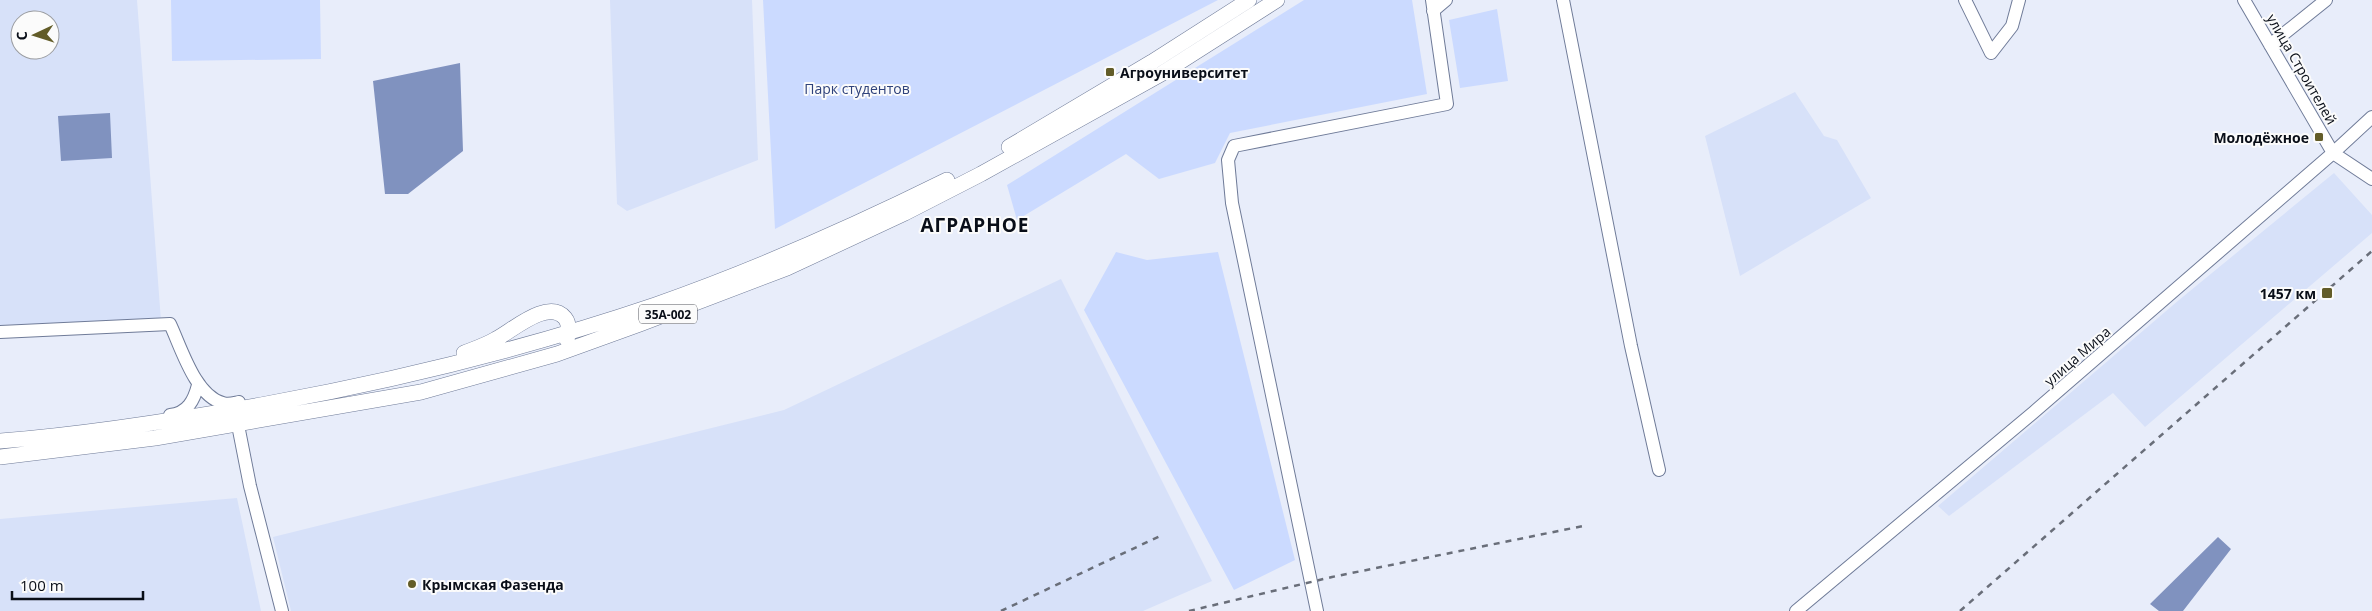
<svg xmlns="http://www.w3.org/2000/svg" width="2372" height="611" font-family="'Open Sans',sans-serif">
	<style>
		.built { fill: #d7e1f9; fill-rule: evenodd }
		.green { fill: #cbdaff }
		.water { fill: #8092bf }
		.lines { fill: none; stroke-linecap: round; stroke-linejoin: round }
		.minor-casing { stroke: #6f7b98; stroke-width: 14 }
		.major-casing { stroke: #6f7b98; stroke-width: 16 }
		.minor { stroke: #fff; stroke-width: 12 }
		.major { stroke: #fff; stroke-width: 15 }
		.rail { stroke: #696e79; stroke-width: 2.5; stroke-dasharray: 6 6; stroke-linecap: butt }
		.poi-dot { fill: #625c28; stroke: #fbfbfb; stroke-width: 2 }
		.labels { text-anchor: middle; dominant-baseline: central; stroke-width: 4; stroke-linejoin: round; paint-order: stroke }
		.shield { fill: #fbfbfb; stroke: #52555c; stroke-width: 1 }
		.shield-label { font-size: 12px; font-weight: bold; fill: #090e18 }
		.street-label { font-size: 14px; fill: #090e18; stroke: #fbfbfb }
		.poi-label { font-size: 14px; font-weight: bold; fill: #090e18; stroke: #fbfbfb; text-anchor: start }
		.park-label { font-size: 14px; fill: #2f427b; stroke: #fbfbfb }
		.district-label { font-size: 19px; font-weight: bold; letter-spacing: 1px; fill: #090e18; stroke: #fbfbfb }
	</style>
	<rect width="100%" height="100%" fill="#e8edfa"/>
	<path class="built" d="M 0,0 L 137,0 L 161,321 L 0,325 ZM 20,20 L 50,20 L 50,50 L 20,50 Z
		M 610,0 L 752,0 L 758,160 L 627,211 L 617,204 Z
		M 1795,92 L 1824,136 L 1837,140 L 1871,198 L 1740,276 L 1705,136 Z
		M 2334,173 L 2372,215 L 2372,233 L 2145,427 L 2113,393 L 1949,516 L 1938,506 L 2179,300 Z
		M 1061,279 L 1212,581 L 1143,611 L 291,611 L 273,537 L 784,410 Z
		M 237,498 L 261,611 L 0,611 L 0,519 Z"/>
	<path class="green" d="M 171,0 L 320,0 L 321,59 L 172,61 Z
		M 763,0 L 1218,0 L 775,229 Z
		M 1304,0 L 1412,0 L 1427,94 L 1230,133 L 1215,163 L 1159,179 L 1126,154 L 1017,220 L 1007,185 Z
		M 1497,9 L 1508,81 L 1460,88 L 1449,20 Z
		M 1116,252 L 1147,260 L 1218,252 L 1295,560 L 1234,590 L 1084,310 Z"/>
	<path class="water" d="M 460,63 L 463,151 L 408,194 L 385,194 L 373,81 Z
		M 110,113 L 112,158 L 61,161 L 58,116 Z
		M 2218,537 L 2231,549 L 2183,611 L 2159,611 L 2150,604 Z"/>
	<g class="lines">
		<g class="minor-casing">
			<path id="minor" d="M 1563,0 L 1631,346 L 1659,470
				M 1965,0 L 1991,53 L 2012,26 L 2019,0
				M 2244,0 L 2333,153 L 2372,179
				M 1433,11 L 1446,0
				M 2270,45 L 2326,0
				M 0,332 L 170,324 C 181,347 195,396 223,403 C 228,405 234,403 239,402
				M 170,415 C 188,413 194,400 198,385
				M 238,425 L 250,486 L 282,611
				M 1317,611 L 1232,203 L 1228,160 L 1234,146 L 1447,104 L 1432,0
				M 1796,611 L 2034,412 L 2333,153 L 2372,117"/>
		</g>
		<g class="major-casing">
			<path id="major" d="M 1009,147 L 1152,62 L 1249,0
				M 464,353 C 474,349 486,345 496,339 C 512,331 548,298 565,318 C 570,324 569,332 567,340
				M 0,441 C 89,434 177,420 266,404 C 398,380 528,348 655,305 C 755,270 852,227 947,180
				M 0,457 L 155,438 L 421,392 L 557,354 L 640,324 L 787,268 L 905,213 L 981,174 L 1161,74 L 1277,0"/>
		</g>
		<use href="#minor" class="minor"/>
		<use href="#major" class="major"/>
		<path class="rail" d="M 1001,611 L 1160,536
			M 1189,611 L 1332,577 L 1583,526
			M 1960,611 L 2372,251"/>
	</g>
	<g class="poi-dot">
		<rect x="1105" y="67" width="10" height="10" rx="2.5"/>
		<rect x="2314" y="132" width="10" height="10" rx="2.5"/>
		<rect x="2321" y="287" width="12" height="12" rx="2.5"/>
		<circle cx="412" cy="584" r="5"/>
	</g>
	<g class="labels">
		<rect class="shield" x="639" y="304.5" width="58" height="19" rx="4"/>
		<g class="shield-label">
			<text x="668" y="314">35А-002</text>
		</g>
		<g class="street-label">
			<text transform="translate(2302 69) rotate(60)">улица Строителей</text>
			<text transform="translate(2077 356) rotate(-41)">улица Мира</text>
		</g>
		<g class="poi-label">
			<text x="1120" y="72">Агроуниверситет</text>
			<text x="2309" y="137" text-anchor="end">Молодёжное</text>
			<text x="2316" y="293" text-anchor="end">1457 км</text>
			<text x="422" y="584">Крымская Фазенда</text>
		</g>
		<g class="park-label">
			<text x="857" y="88">Парк студентов</text>
		</g>
		<g class="district-label">
			<text x="975" y="225">АГРАРНОЕ</text>
		</g>
	</g>
	<g transform="translate(35 35) rotate(266)"><circle r="24" fill="#fbfbfb" stroke="#9a9ca0"/>
	<path d="M0-4L9 19L0 12L-9 19Z" fill="#625c28"/>
	<text y="-8" font-size="14" font-weight="bold" text-anchor="middle" fill="#090e18">С</text>
	</g>
	<path d="M12 591v8h131v-8" fill="none" stroke="#090e18" stroke-width="2.5"/>
	<text x="20" y="591" font-size="15" fill="#090e18" stroke="#fbfbfb" stroke-width="4" paint-order="stroke">100 m</text>
</svg>
